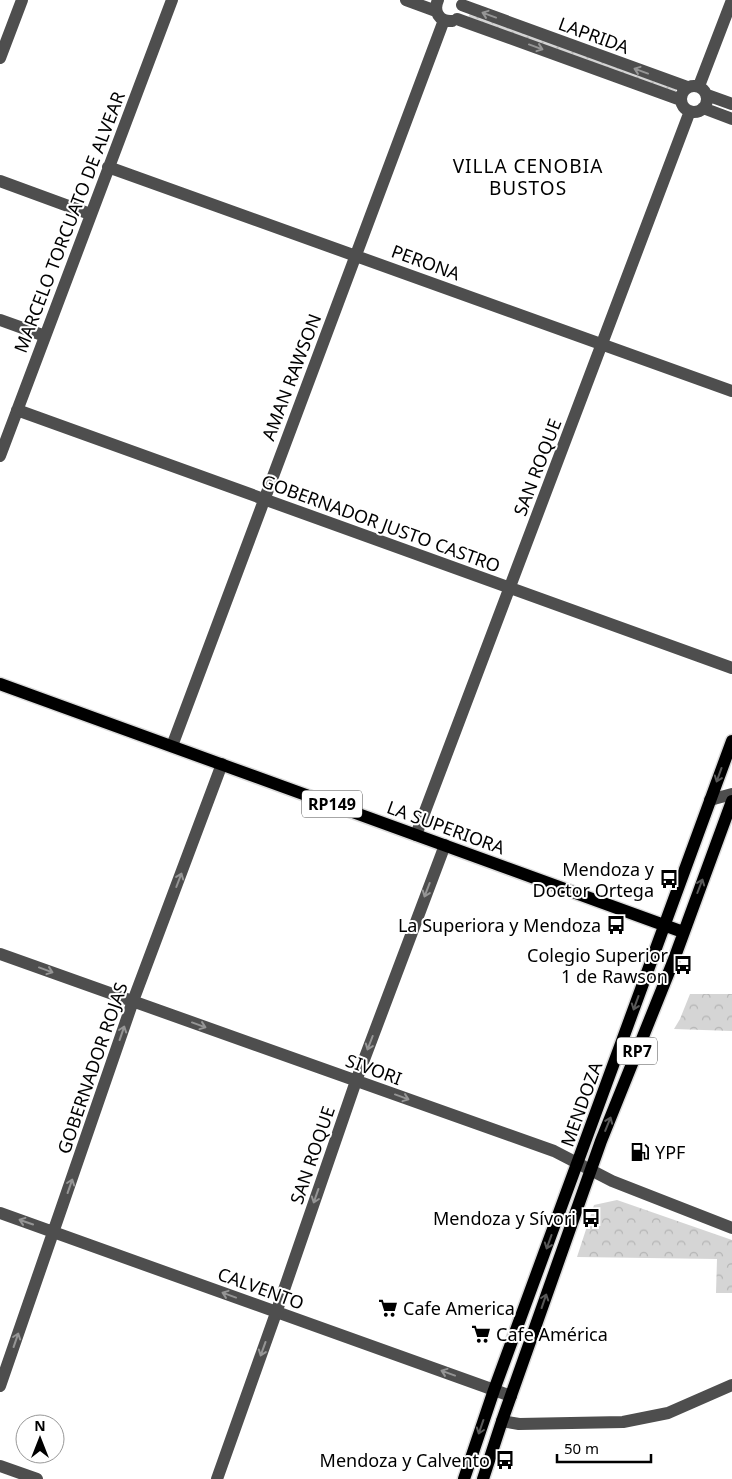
<svg xmlns="http://www.w3.org/2000/svg" width="732" height="1479" font-family="'Noto Sans',sans-serif">
	<style>
		.grass { fill: url(#grass-dots) }
		.forest { fill: url(#forest-crowns) }
		.lines { fill: none; stroke-linecap: round; stroke-linejoin: round }
		.major-casing { stroke: #dbdbdb; stroke-width: 15 }
		.minor { stroke: #4e4e4e; stroke-width: 12 }
		.major { stroke: #000; stroke-width: 12 }
		.oneway { stroke: #959595 }
		.oneway2 { stroke: #595959 }
		.labels { text-anchor: middle; dominant-baseline: central; stroke-width: 4; stroke-linejoin: round; paint-order: stroke }
		.shield { fill: #fff; stroke: #4c4c4c; stroke-width: 1 }
		.shield-label { font-size: 16px; font-weight: bold; fill: #000 }
		.street-label { font-size: 18px; fill: #000; stroke: #fff }
		.poi-label { font-size: 18px; fill: #000; stroke: #fff; text-anchor: end }
		.neighbourhood-label { font-size: 19px; letter-spacing: 1px; fill: #000; stroke: #fff }
	</style>
	<defs>
		<pattern id="grass-dots" width="8" height="8" patternUnits="userSpaceOnUse" patternTransform="scale(1.25)"><rect width="8" height="8" fill="#d5d5d5"/><path d="M2 2h.1M6 6h.1" fill="none" stroke="#b5b5b5" stroke-width="1.8" stroke-linecap="round"/></pattern>
		<pattern id="forest-crowns" width="20" height="18" patternUnits="userSpaceOnUse" patternTransform="scale(1.25)"><rect width="20" height="18" fill="#d5d5d5"/><path d="M2 6a3 3 0 1 1 6 0M12 15a3 3 0 1 1 6 0" fill="none" stroke="#b5b5b5"/></pattern>
	</defs>
	<rect width="100%" height="100%" fill="#fff"/>
	<path class="grass" d="M 470,13 L 676,89 L 676,91 L 674,93 L 468,18 Z"/>
	<path class="forest" d="M 690,994 L 732,994 L 732,1031 L 674,1029 L 680,1019 Z
		M 617,1200 L 732,1240 L 732,1293 L 716,1293 L 717,1259 L 577,1257 L 594,1205 Z"/>
	<g class="lines">
		<g class="major-casing">
			<path id="major" d="M 0,684 L 683,932
				M 464,1479 L 494,1390 L 732,741
				M 483,1479 L 502,1421 L 601,1141 L 673,962 L 732,801"/>
		</g>
		<path class="minor" d="M 406,0 L 436,11
			M 438,0 C 433,11 439,22 452,21
			M 462,5 L 687,87
			M 457,19 L 681,100
			M 0,58 L 22,0
			M681 99a13 13 0 1 1 26 0a13 13 0 1 1-26 0Z
			M 699,86 L 732,0
			M 707,95 L 732,104
			M 703,108 L 732,119
			M 108,167 L 732,391
			M 0,181 L 90,214
			M 0,320 L 45,336
			M 17,410 L 732,668
			M 0,456 L 172,0
			M 172,746 L 444,20
			M 710,800 L 732,794
			M 416,835 L 690,111
			M 0,954 L 554,1151 L 612,1181 L 732,1228
			M 0,1213 L 511,1396
			M 0,1386 L 133,1001 L 222,764
			M 502,1421 L 519,1424 L 623,1422 L 668,1413 L 732,1385
			M 0,1466 L 37,1479
			M 217,1479 L 276,1313 L 356,1081 L 445,845"/>
		<use href="#major" class="major"/>
	</g>
	<defs><path id="oneway-shaft" d="M-6 0H5M1.5-3L5.5 0L1.5 3" fill="none" stroke-width="1.6" stroke-linecap="round" stroke-linejoin="round" transform="scale(1.25)"/></defs>
	<g class="oneway">
		<use href="#oneway-shaft" transform="translate(489 15) rotate(-160)"/>
		<use href="#oneway-shaft" transform="translate(536 47) rotate(20)"/>
		<use href="#oneway-shaft" transform="translate(641 71) rotate(-160)"/>
		<use href="#oneway-shaft" transform="translate(179 880) rotate(-69)"/>
		<use href="#oneway-shaft" transform="translate(427 890) rotate(111)"/>
		<use href="#oneway-shaft" transform="translate(46 970) rotate(20)"/>
		<use href="#oneway-shaft" transform="translate(199 1025) rotate(20)"/>
		<use href="#oneway-shaft" transform="translate(122 1033) rotate(-71)"/>
		<use href="#oneway-shaft" transform="translate(370 1043) rotate(111)"/>
		<use href="#oneway-shaft" transform="translate(402 1097) rotate(20)"/>
		<use href="#oneway-shaft" transform="translate(70 1186) rotate(-71)"/>
		<use href="#oneway-shaft" transform="translate(316 1196) rotate(109)"/>
		<use href="#oneway-shaft" transform="translate(26 1222) rotate(-161)"/>
		<use href="#oneway-shaft" transform="translate(229 1295) rotate(-160)"/>
		<use href="#oneway-shaft" transform="translate(16 1340) rotate(-71)"/>
		<use href="#oneway-shaft" transform="translate(263 1349) rotate(110)"/>
		<use href="#oneway-shaft" transform="translate(448 1373) rotate(-160)"/>
	</g>
	<g class="oneway2">
		<use href="#oneway-shaft" transform="translate(719 775) rotate(110)"/>
		<use href="#oneway-shaft" transform="translate(700 886) rotate(-69)"/>
		<use href="#oneway-shaft" transform="translate(636 1003) rotate(110)"/>
		<use href="#oneway-shaft" transform="translate(608 1124) rotate(-68)"/>
		<use href="#oneway-shaft" transform="translate(549 1242) rotate(110)"/>
		<use href="#oneway-shaft" transform="translate(544 1301) rotate(-71)"/>
		<use href="#oneway-shaft" transform="translate(481 1427) rotate(109)"/>
	</g>
	<defs>
		<g id="bus-bare" transform="scale(1.5)"><path d="M-5-6H5V4H4V6H2V4H-2V6H-4V4H-5ZM-3.5-4V0h7V-4ZM-3.5 1.2v1.5H-2V1.2ZM2 1.2v1.5H3.5V1.2Z" fill="#000" stroke="#fff" stroke-width="2.5" paint-order="stroke"/></g>
		<g id="fuel-bare" transform="scale(1.5)"><path d="M-5.5-6h7V0h2V4h1.3V-2.5L3-4.5l.8-.8L6-3V5H2.5V1h-1V6h-7ZM-4.2-4.7v3.2H.2V-4.7Z" fill="#000" stroke="#fff" stroke-width="2.5" paint-order="stroke"/></g>
		<g id="supermarket-bare" transform="scale(1.5)"><path d="M-6-5.5h2.5l.6 2H6L4.5 2H-2.5L-4.4-4H-6ZM-1.5 3.2a1.3 1.3 0 1 0 .1 0ZM3 3.2a1.3 1.3 0 1 0 .1 0Z" fill="#000" stroke="#fff" stroke-width="2.5" paint-order="stroke"/></g>
	</defs>
	<g fill-rule="evenodd">
		<use href="#bus-bare" x="669" y="879"/>
		<use href="#bus-bare" x="616" y="925"/>
		<use href="#bus-bare" x="683" y="965"/>
		<use href="#fuel-bare" x="640" y="1152"/>
		<use href="#bus-bare" x="591" y="1218"/>
		<use href="#supermarket-bare" x="388" y="1308"/>
		<use href="#supermarket-bare" x="481" y="1334"/>
		<use href="#bus-bare" x="505" y="1460"/>
	</g>
	<g class="labels">
		<g class="shield">
			<rect x="302" y="790.5" width="60" height="27" rx="4"/>
			<rect x="617" y="1037.5" width="40" height="27" rx="4"/>
		</g>
		<g class="shield-label">
			<text x="332" y="804">RP149</text>
			<text x="637" y="1051">RP7</text>
		</g>
		<g class="street-label">
			<text transform="translate(594 35) rotate(20)">LAPRIDA</text>
			<text transform="translate(69 222) rotate(-69)">MARCELO TORCUATO DE ALVEAR</text>
			<text transform="translate(426 262) rotate(20)">PERONA</text>
			<text transform="translate(291 377) rotate(-69)">AMAN RAWSON</text>
			<text transform="translate(537 467) rotate(-69)">SAN ROQUE</text>
			<text transform="translate(381 523) rotate(20)">GOBERNADOR JUSTO CASTRO</text>
			<text transform="translate(446 827) rotate(20)">LA SUPERIORA</text>
			<text transform="translate(92 1068) rotate(-71)">GOBERNADOR ROJAS</text>
			<text transform="translate(374 1069) rotate(20)">SIVORI</text>
			<text transform="translate(581 1104) rotate(-70)">MENDOZA</text>
			<text transform="translate(312 1155) rotate(-71)">SAN ROQUE</text>
			<text transform="translate(261 1288) rotate(20)">CALVENTO</text>
		</g>
		<g class="poi-label">
			<text x="654" y="869">Mendoza y<tspan x="654" dy="21">Doctor Ortega</tspan></text>
			<text x="601" y="925">La Superiora y Mendoza</text>
			<text x="668" y="955">Colegio Superior<tspan x="668" dy="21">1 de Rawson</tspan></text>
			<text x="655" y="1152" text-anchor="start">YPF</text>
			<text x="576" y="1218">Mendoza y Sívori</text>
			<text x="403" y="1308" text-anchor="start">Cafe America</text>
			<text x="496" y="1334" text-anchor="start">Cafe América</text>
			<text x="490" y="1460">Mendoza y Calvento</text>
		</g>
		<g class="neighbourhood-label">
			<text x="528" y="166">VILLA CENOBIA<tspan x="528" dy="22">BUSTOS</tspan></text>
		</g>
	</g>
	<g transform="translate(40 1439)"><circle r="24" fill="#ffffff" stroke="#999999"/>
	<path d="M0-4L9 19L0 12L-9 19Z" fill="#000000"/>
	<text y="-8" font-size="14" font-weight="bold" text-anchor="middle" fill="#000000">N</text>
	</g>
	<path d="M557 1454v8h94v-8" fill="none" stroke="#000000" stroke-width="2.5"/>
	<text x="564" y="1454" font-size="15" fill="#000000" stroke="#ffffff" stroke-width="4" paint-order="stroke">50 m</text>
</svg>
